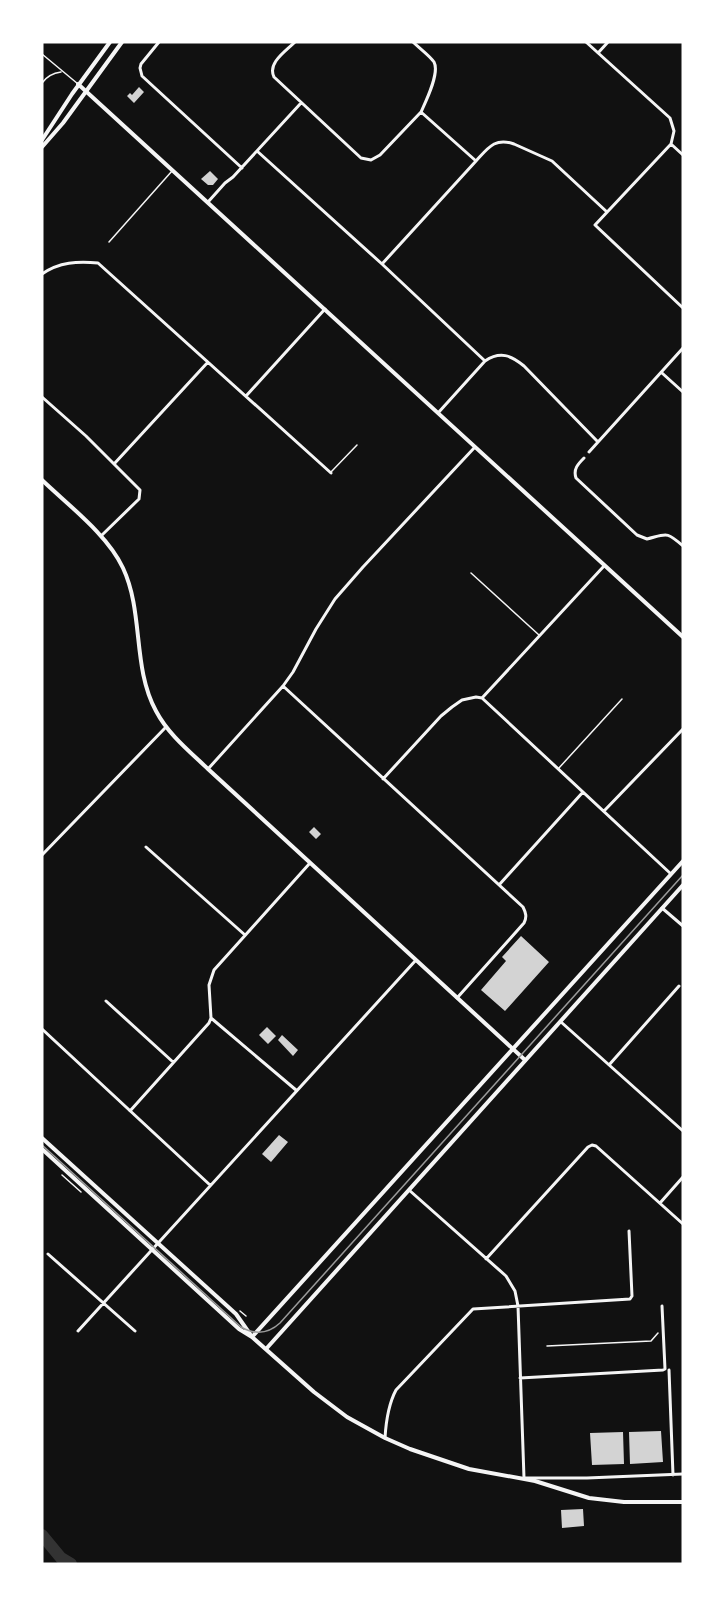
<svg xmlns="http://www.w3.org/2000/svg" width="725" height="1606" font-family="'Exo 2',sans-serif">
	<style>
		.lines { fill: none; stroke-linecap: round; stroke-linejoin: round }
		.river { stroke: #333; stroke-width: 12 }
		.building { fill: #d3d3d3 }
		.path { stroke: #f5f5f5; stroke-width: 1.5 }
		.service { stroke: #f5f5f5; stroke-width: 1.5 }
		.minor { stroke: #f5f5f5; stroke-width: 3 }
		.tertiary { stroke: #f5f5f5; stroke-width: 4 }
		.secondary { stroke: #f5f5f5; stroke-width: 4 }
		.tram { stroke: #9a9a9a; stroke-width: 1.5 }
	</style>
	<rect width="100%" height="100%" fill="#111"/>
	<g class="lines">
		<path class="river" d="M 42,1535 L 61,1558 L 71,1564"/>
	</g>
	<path class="building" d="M 139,87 L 144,92 L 134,103 L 127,96 L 130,93 L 132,95 Z
		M 210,171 L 218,179 L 213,185 L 208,185 L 201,179 Z
		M 314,827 L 321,834 L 316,839 L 309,832 Z
		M 521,936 L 549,962 L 505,1011 L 481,990 L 506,961 L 502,957 Z
		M 267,1027 L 276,1036 L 268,1044 L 259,1035 Z
		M 282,1035 L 298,1050 L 293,1056 L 278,1040 Z
		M 279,1135 L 288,1142 L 271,1162 L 262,1154 Z
		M 661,1431 L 663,1462 L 630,1464 L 629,1432 Z
		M 623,1432 L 624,1464 L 592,1465 L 590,1433 Z
		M 583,1509 L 584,1526 L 562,1528 L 561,1510 Z"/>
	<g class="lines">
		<path class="path" d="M 62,1175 L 81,1192
			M 240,1311 L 246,1316
			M 547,1346 L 651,1341 L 658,1333"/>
		<path class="service" d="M 42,54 L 78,84
			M 42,83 C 47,76 53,73 61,72
			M 109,242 L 172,171
			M 331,472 L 357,445
			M 471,573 L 539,635
			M 558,769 L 622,699"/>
		<path class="minor" d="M 159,42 L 141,64 L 140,68 L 142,76 L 242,168
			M 295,42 C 286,51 267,63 274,77 L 361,158 L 371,160 L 380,155 L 421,112
			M 413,42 C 419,48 429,55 434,62 C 440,73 426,101 421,112 L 476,161 C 488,148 495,137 514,144 L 552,161 L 607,212
			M 586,42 L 670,118 L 674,131 L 671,144 L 683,155
			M 598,53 L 608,42
			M 671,144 L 595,225 L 683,308
			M 257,151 L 382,264 L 485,361
			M 208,202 L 225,183 L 233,177 L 301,103
			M 382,264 L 476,161
			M 42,274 C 59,262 78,261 98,263 L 331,473
			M 662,373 L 683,392
			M 246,396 L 325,309
			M 42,397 L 86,436 L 140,490 L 139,499 L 101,536
			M 438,413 L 485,361 C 500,351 511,355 524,366 L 598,442
			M 589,452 L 683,348
			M 584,458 C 578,464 573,469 576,478 L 637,535 L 647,539 C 667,534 666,531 683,546
			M 114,464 L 208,362
			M 283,686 L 523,907 C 526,913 527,917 524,923 L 457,998
			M 482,698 L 671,874
			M 482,698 L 604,566
			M 208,769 L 283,686 L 293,672 L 316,629 L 335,599 L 363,567 L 475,447
			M 383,779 L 441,716 L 452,707 L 462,700 L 476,697 L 482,698
			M 604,811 L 683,729
			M 146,847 L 245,935
			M 42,855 L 166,727
			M 499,885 L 583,792
			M 662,908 L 683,926
			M 106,1001 L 173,1062
			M 211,1018 L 296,1090
			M 561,1022 L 683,1131
			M 42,1029 L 210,1185
			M 609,1065 L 679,986
			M 130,1111 L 209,1023 L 211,1018 L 209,985 L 214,970 L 310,863
			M 409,1190 L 506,1276 L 515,1291 L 518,1306 L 524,1478 L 587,1478 L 683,1474
			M 660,1203 L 683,1177
			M 48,1254 L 135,1331
			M 486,1259 L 588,1147 L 592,1145 L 596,1146 L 683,1224
			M 78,1331 L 416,960
			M 669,1370 L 673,1475
			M 520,1378 L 663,1370 L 665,1369 L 662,1306
			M 385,1438 C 386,1421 388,1405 396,1390 L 473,1309 L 630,1299 L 632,1296 L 629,1231"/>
		<path class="tertiary" d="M 78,84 L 683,637
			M 42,480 C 68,505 108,535 123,568 C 144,613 132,667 156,711 C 168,734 189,751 208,769 L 525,1060"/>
		<path class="secondary" d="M 42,140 L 72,94 L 110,42
			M 42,147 L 63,123 L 122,42
			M 42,1138 L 236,1314 L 250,1334
			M 42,1149 L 239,1329 L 252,1337 L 314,1392 L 347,1417 L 385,1438 L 410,1449 L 469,1469 L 535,1481 L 589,1498 L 624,1502 L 683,1502
			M 252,1337 L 683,861
			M 266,1349 L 683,885"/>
		<path class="tram" d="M 42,1145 L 241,1327 C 255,1335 268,1334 280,1323 L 683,875"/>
	</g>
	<rect width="725" height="1606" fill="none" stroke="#ffffff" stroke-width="87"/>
</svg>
